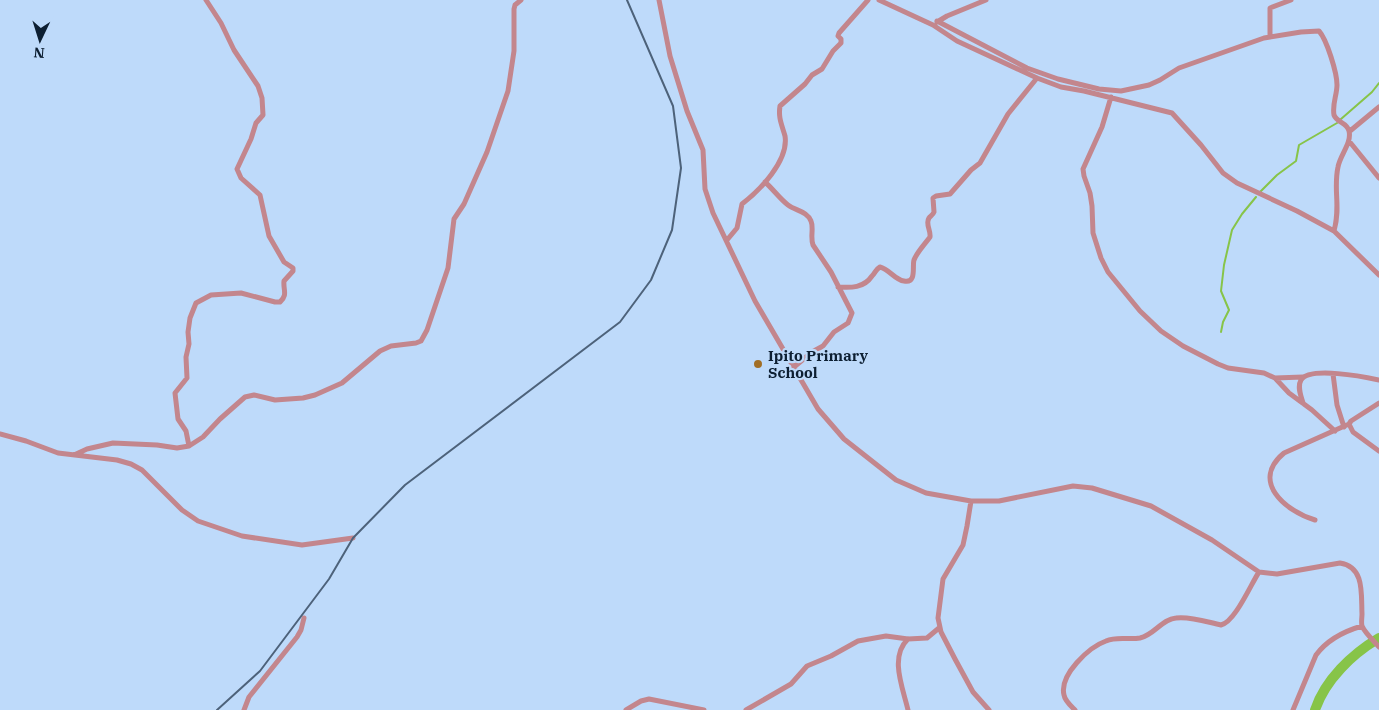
<svg xmlns="http://www.w3.org/2000/svg" width="1379" height="710" font-family="'IBM Plex Serif',serif">
	<style>
		.lines { fill: none; stroke-linecap: round; stroke-linejoin: round }
		.stream { stroke: #87c448; stroke-width: 2 }
		.river { stroke: #87c448; stroke-width: 10 }
		.street { stroke: #c3868d; stroke-width: 5 }
		.rail { stroke: #4d627a; stroke-width: 2 }
		.poi-dot { fill: #a16e25; stroke: #bedafa; stroke-width: 2 }
		.labels { text-anchor: middle; dominant-baseline: central; stroke-width: 4.5; stroke-linejoin: round; paint-order: stroke }
		.poi-label { font-size: 15px; font-weight: bold; fill: #0d1f32; stroke: #bedafa; text-anchor: start }
	</style>
	<rect width="100%" height="100%" fill="#bedafa"/>
	<g class="lines">
		<path class="stream" d="M 1341,119 L 1372,92 L 1379,83
			M 1259,193 L 1277,175 L 1296,161 L 1299,145 L 1337,123
			M 1221,332 L 1223,322 L 1229,310 L 1221,291 L 1224,265 L 1232,230 L 1242,214 L 1256,197"/>
		<path class="river" d="M 1315,710 C 1325,680 1352,654 1379,638"/>
		<path class="street" d="M 659,0 L 670,56 L 687,111 L 703,150 L 705,189 L 713,213 L 755,301 L 818,409 L 844,439 L 896,480 L 926,493 L 971,501 L 999,501 L 1073,486 L 1092,488 L 1151,506 L 1212,540 L 1259,572 L 1277,574 L 1340,563 C 1365,567 1361,594 1362,614 C 1362,617 1361,623 1362,626 C 1365,633 1374,641 1379,647
			M 879,0 L 933,25 L 957,41 L 1037,78 L 1061,87 L 1084,91 L 1172,113 L 1201,145 L 1223,173 L 1237,183 L 1297,211 L 1334,231 L 1379,275
			M 937,21 L 1027,68 L 1058,79 L 1099,89 L 1121,91 L 1149,85 L 1160,80 L 1179,68 L 1264,38 L 1301,32 L 1319,31 C 1327,40 1337,73 1337,85 C 1337,95 1332,104 1334,115 C 1337,123 1347,122 1349,131 C 1352,143 1340,155 1338,167 C 1333,190 1341,206 1334,231
			M 937,22 L 947,16 L 986,0
			M 1270,36 L 1270,8 L 1291,0
			M 1111,97 L 1102,127 L 1083,169 L 1084,176 L 1090,193 L 1092,206 L 1093,233 L 1101,258 L 1108,272 L 1140,311 L 1161,331 L 1183,346 L 1218,364 L 1228,368 L 1264,373 L 1275,378 L 1289,393 L 1312,410 L 1335,431
			M 1350,131 L 1379,107
			M 1349,141 L 1379,178
			M 765,182 C 773,189 780,199 788,205 C 796,211 807,211 811,221 C 814,228 810,237 813,245 L 831,272 L 852,313 L 848,323 L 834,332 L 823,346 L 812,352 L 794,367
			M 727,240 L 737,228 L 742,204 C 759,191 789,161 785,136 C 782,125 778,118 780,106 L 805,84 L 812,75 L 822,69 L 833,51 L 841,43 L 841,39 L 838,36 L 839,33 L 868,0
			M 838,287 C 851,288 864,288 872,276 C 876,272 875,270 880,267 C 889,269 895,280 904,281 C 917,284 912,266 914,260 C 917,252 925,244 930,237 C 931,230 925,224 929,218 C 930,216 933,215 934,212 L 933,198 L 936,196 L 950,194 L 971,170 L 980,163 L 1008,114 L 1037,78
			M 1333,374 L 1337,405 L 1344,427
			M 1275,378 L 1303,377
			M 1303,403 C 1301,396 1297,387 1301,380 C 1309,366 1365,377 1379,380
			M 1379,403 L 1351,421 L 1349,424 L 1353,432 L 1379,451
			M 0,434 L 26,441 L 58,453 L 117,460 L 131,464 L 142,470 L 182,510 L 198,521 L 242,536 L 302,545 L 353,538
			M 189,446 L 186,431 L 178,419 L 175,393 L 187,378 L 186,357 L 189,344 L 188,332 L 190,318 L 196,303 L 211,295 L 241,293 L 275,302 L 280,302 C 288,295 283,290 284,281 L 293,271 L 293,268 L 284,262 L 269,236 L 260,195 L 241,178 L 237,169 L 251,139 L 256,123 L 263,115 L 262,98 L 258,86 L 234,50 L 221,23 L 206,0
			M 74,455 L 87,449 L 113,443 L 157,445 L 177,448 L 189,446 L 203,437 L 220,419 L 245,397 L 254,395 L 275,400 L 303,398 L 315,395 L 342,383 L 380,351 L 391,346 L 416,343 L 421,341 L 427,330 L 448,268 L 454,219 L 464,204 L 487,152 L 508,91 L 514,51 L 514,9 L 515,5 L 521,0
			M 971,501 L 967,526 L 963,545 L 943,579 L 938,618 L 941,632 L 955,659 L 973,692 L 989,710
			M 1315,520 C 1285,511 1250,481 1284,453 L 1349,424
			M 908,639 C 889,657 903,688 908,710
			M 244,710 L 249,697 L 297,637 L 301,630 L 304,618
			M 626,710 L 641,701 L 649,699 L 704,710
			M 746,710 L 791,684 L 807,666 L 831,656 L 858,641 L 886,636 L 908,639 L 927,638 L 939,628
			M 1075,710 C 1071,706 1065,701 1064,695 C 1059,675 1089,647 1106,641 C 1117,636 1128,640 1140,638 C 1154,635 1162,619 1176,618 C 1190,616 1207,622 1221,625 C 1235,622 1251,584 1259,572
			M 1293,710 L 1316,655 C 1327,640 1345,631 1362,626"/>
		<path class="rail" d="M 217,710 L 260,671 L 329,579 L 353,538 L 405,485 L 620,322 L 651,280 L 672,230 L 681,168 L 673,106 L 627,0"/>
	</g>
	<circle class="poi-dot" cx="758" cy="364" r="5"/>
	<g class="labels">
		<g class="poi-label">
			<text x="768" y="355">Ipito Primary<tspan x="768" dy="17">School</tspan></text>
		</g>
	</g>
	<g transform="translate(40 40) rotate(184)" stroke="#bedafa" stroke-width="4" paint-order="stroke">
	<path d="M0-4L9 19L0 12L-9 19Z" fill="#0d1f32"/>
	<text y="-8" font-size="14" font-weight="bold" text-anchor="middle" fill="#0d1f32">N</text>
	</g>
</svg>
